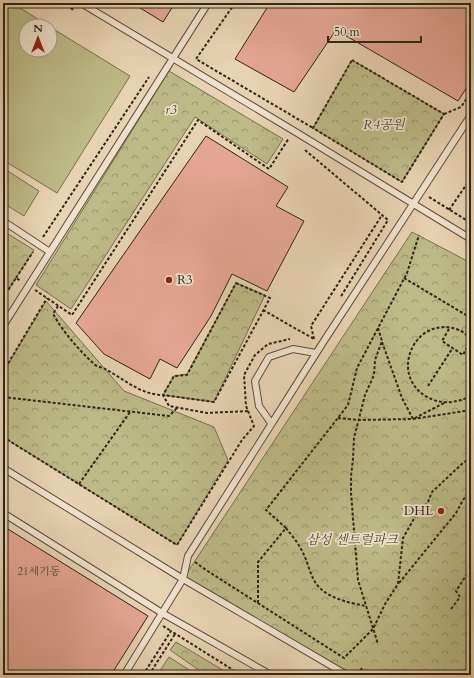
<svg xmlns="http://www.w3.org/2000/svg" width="474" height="678" font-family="Cardo,'Noto Serif KR',serif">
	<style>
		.park { fill: url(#park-crowns); stroke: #76704f }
		.garden { fill: #bcba87; stroke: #76704f }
		.building { fill: #e4a693; stroke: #302517 }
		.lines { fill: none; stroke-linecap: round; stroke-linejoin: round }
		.lane-casing { stroke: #5e503e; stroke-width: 8 }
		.path { stroke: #302517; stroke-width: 2; stroke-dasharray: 3 2; stroke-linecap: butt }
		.lane { stroke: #efe2cc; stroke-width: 6 }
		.poi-dot { fill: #8f2418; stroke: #efe2cc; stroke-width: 1.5 }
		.labels { text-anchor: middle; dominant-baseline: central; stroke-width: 3.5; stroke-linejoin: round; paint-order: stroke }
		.number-label { font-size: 11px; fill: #5d4536 }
		.park-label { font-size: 13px; font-style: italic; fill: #534a33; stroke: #efe2cc }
		.poi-label { font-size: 13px; fill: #302517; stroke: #efe2cc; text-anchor: start }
	</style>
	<defs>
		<pattern id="park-crowns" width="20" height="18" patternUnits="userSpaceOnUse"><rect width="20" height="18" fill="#bcba87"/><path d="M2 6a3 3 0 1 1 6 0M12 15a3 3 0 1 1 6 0" fill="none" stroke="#99976d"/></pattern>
	</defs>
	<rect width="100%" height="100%" fill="#e7d2b1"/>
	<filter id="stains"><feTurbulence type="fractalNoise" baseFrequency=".005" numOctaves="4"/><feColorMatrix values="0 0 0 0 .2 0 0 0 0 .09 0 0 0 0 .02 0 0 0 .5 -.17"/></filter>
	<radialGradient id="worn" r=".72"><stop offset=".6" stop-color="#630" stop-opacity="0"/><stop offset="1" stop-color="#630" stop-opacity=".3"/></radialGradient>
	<path class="park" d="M 352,60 L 444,114 L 402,182 L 313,128 Z
		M 169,71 L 283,139 L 267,164 L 195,117 L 71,309 L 36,285 Z
		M 412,232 L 471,263 L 471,660 L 463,674 L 461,675 L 347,675 L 183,579 Z
		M 8,234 L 34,250 L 3,298 L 3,242 Z
		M 236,283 L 265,295 L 214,402 L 163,395 L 174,376 L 187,374 Z
		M 46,301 L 124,391 L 214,427 L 228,460 L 177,545 L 3,437 L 3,373 Z
		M 176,642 L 231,675 L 206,675 L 170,650 Z"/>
	<path class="garden" d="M 3,3 L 12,3 L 49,26 L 26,26 L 26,50 L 50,50 L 50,27 L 130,76 L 57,193 L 3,160 Z
		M 3,168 L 39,191 L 24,216 L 3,203 Z
		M 169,657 L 197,675 L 157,675 Z"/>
	<path class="building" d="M 132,3 L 175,3 L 163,22 Z
		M 270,3 L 471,3 L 471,81 L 458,101 L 336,30 L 294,92 L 235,59 Z
		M 206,136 L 288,187 L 276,206 L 304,221 L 267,291 L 232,274 L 211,316 L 177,368 L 160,359 L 150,379 L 104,354 L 76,323 Z
		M 3,526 L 148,616 L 111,675 L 3,675 Z"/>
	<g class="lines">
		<g class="lane-casing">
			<path id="lane" d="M 81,3 L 294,131 L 471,239
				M 3,221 L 50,252
				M 3,326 L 208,3
				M 271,423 L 259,406 L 255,381 L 269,357 L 293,349 L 316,353
				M 3,468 L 183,579 L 347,675
				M 3,513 L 162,613 L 271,675
				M 124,675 L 183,579 L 188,556 L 322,344 L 471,115"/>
		</g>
		<path class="path" d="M 62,3 L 74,10
			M 235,3 L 196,59 L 313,128
			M 352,60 L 444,114 L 402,182 L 313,128 Z
			M 444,114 L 461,107 L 471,92
			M 305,150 L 388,220 L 340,298
			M 429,197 L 471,223
			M 449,210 L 471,178
			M 43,237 L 149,77
			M 16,278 L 33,252
			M 404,278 L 471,318
			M 236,283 L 270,298 L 214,402 L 163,395 L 174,376 L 187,375 Z
			M 35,290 L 72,315 L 198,120 L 269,169 L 289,138
			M 3,298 L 16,278 L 21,281
			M 58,306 L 53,314 C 64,333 78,349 94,364 C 97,367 102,367 105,369 C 124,379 141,395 163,395 L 169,406 L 207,413 L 248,411
			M 263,310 L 314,339
			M 378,328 L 382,341 L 375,360 L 374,375 L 365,395 L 354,438 L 353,459 L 351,476 L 351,493 L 358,580 L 378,644
			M 449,329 L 442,341 L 463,355 L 471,340
			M 314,339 L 311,326 L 382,215
			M 471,339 C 467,336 463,331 459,330 C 416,313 387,374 427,397 C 442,405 456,403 471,396
			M 382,342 L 402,398 L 413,419 L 444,403
			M 3,372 L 47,298
			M 428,386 L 452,349
			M 3,397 L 169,416 L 177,408
			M 338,418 L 358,420 L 413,419 L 471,410
			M 3,437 L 177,545 L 242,440 L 254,426 L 246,406 L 244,375 L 255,355 L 268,344 L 290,339
			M 79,484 L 130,412
			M 286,528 C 291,535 298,542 302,551 C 307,560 309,571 314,580 C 322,597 349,603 366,606
			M 195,562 L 206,570 L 344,658 L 373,629 L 385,604 L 398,584 L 403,538 L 415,517 L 428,502 L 432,492 L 464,462 L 471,459
			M 399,583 L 456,513 L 463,500 L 471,490
			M 258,603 L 258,562 L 286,528 L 266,510 L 348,405 L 357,368 L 407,273 L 419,235
			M 451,609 L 460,597 L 456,591 L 471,568
			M 163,626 L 171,631
			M 143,675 L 171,631 L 241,675
			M 149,675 L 175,634
			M 358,675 L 362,668"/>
		<use href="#lane" class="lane"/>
	</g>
	<g class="poi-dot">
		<circle cx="169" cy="280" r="4"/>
		<circle cx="441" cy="511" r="4"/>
	</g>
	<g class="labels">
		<g class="number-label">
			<text x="39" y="571">21세기동</text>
		</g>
		<g class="park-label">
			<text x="171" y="110">r3</text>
			<text x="384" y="125">R4공원</text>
			<text x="352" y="540">삼성 센트럴파크</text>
		</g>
		<g class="poi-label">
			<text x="177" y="280">R3</text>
			<text x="433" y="511" text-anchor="end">DHL</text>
		</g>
	</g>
	<rect width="474" height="678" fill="none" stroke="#e7d2b1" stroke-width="16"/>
	<rect x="4" y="4" width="466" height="670" fill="none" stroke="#302517" stroke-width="2"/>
	<rect x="8" y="8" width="458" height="662" fill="none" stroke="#302517"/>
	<g transform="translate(38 38)"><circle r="19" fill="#efe2cc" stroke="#a39684"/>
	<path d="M0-3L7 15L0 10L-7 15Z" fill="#8f2418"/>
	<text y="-6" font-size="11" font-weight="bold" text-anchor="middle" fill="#302517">N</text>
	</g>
	<path d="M328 36v6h93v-6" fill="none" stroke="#302517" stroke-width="2"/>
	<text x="334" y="36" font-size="12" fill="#302517" stroke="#efe2cc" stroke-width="3" paint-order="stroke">50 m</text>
	<rect width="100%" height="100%" filter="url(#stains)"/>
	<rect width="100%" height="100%" fill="url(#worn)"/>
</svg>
